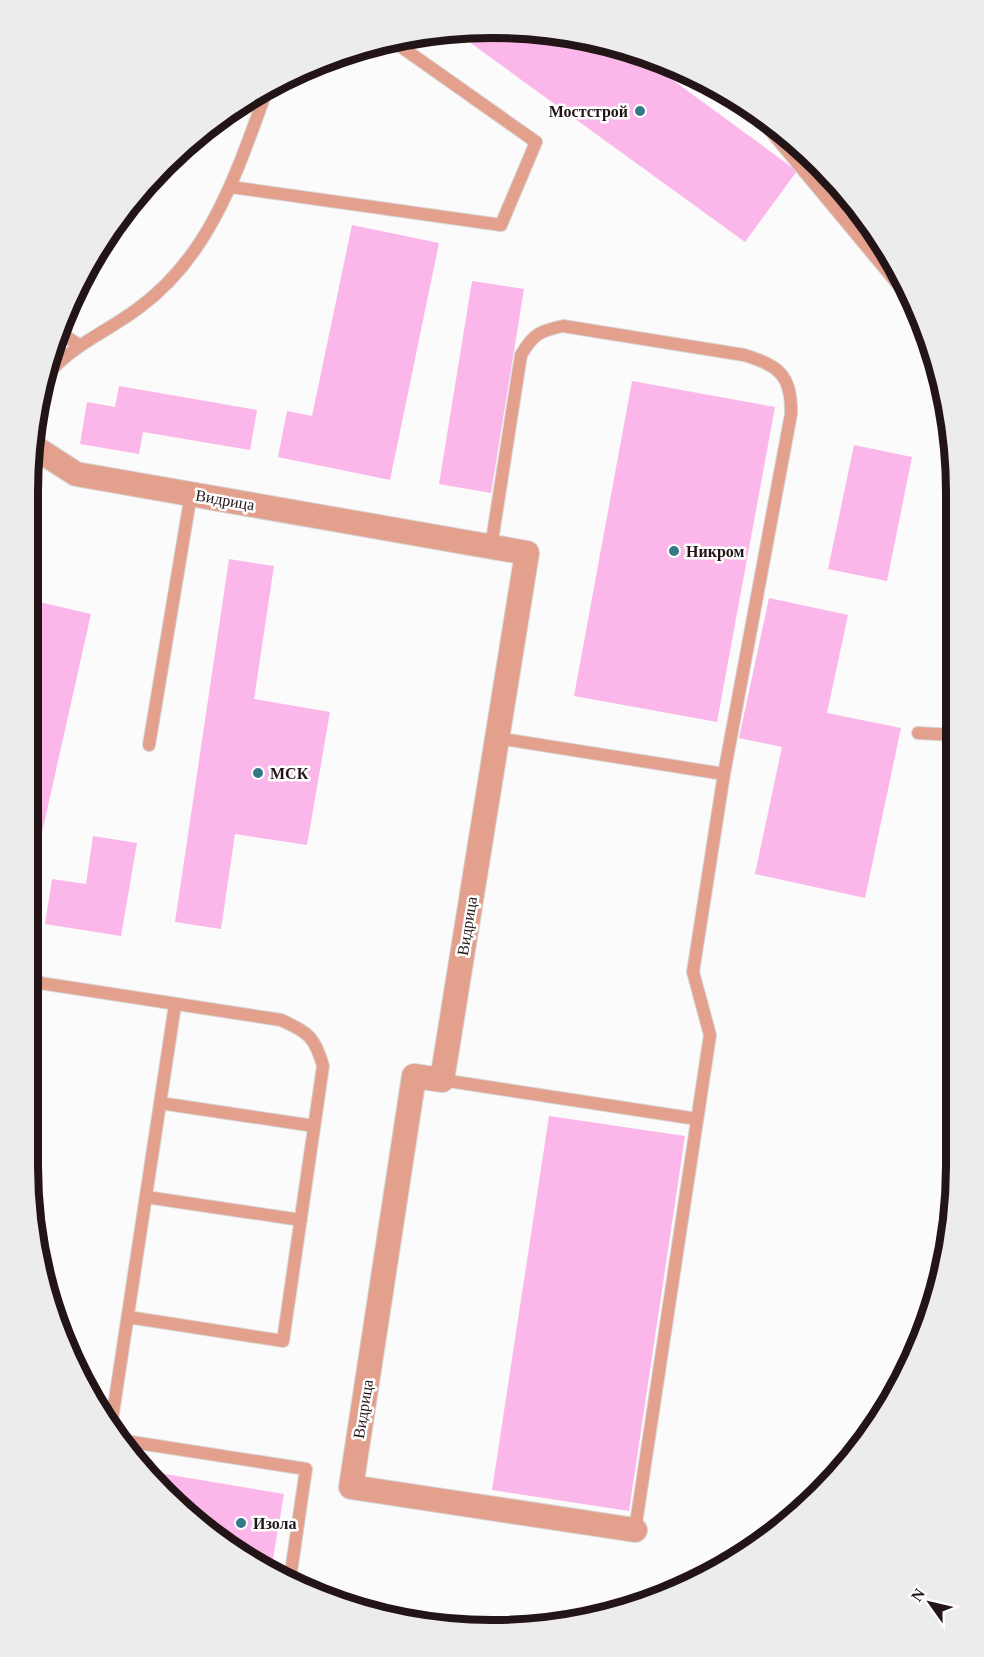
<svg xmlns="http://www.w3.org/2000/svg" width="984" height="1657" font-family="'Times New Roman',serif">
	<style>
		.building { fill: #fbb7e9 }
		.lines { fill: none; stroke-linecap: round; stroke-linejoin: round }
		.lane-casing { stroke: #d8d6d7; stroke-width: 14 }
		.street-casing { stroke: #d8d6d7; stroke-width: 26 }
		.lane { stroke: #e3a18d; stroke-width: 12 }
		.street { stroke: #e3a18d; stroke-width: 24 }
		.poi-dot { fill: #347987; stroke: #fff; stroke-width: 2 }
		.labels { text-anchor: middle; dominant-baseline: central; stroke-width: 5; stroke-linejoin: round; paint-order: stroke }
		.poi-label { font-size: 16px; font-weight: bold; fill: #231517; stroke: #fff; text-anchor: start }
		.street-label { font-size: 16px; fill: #231517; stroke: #fff }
		.rim { fill: none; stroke: #231517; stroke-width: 8 }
	</style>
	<rect width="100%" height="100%" fill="#fbfbfb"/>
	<path class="building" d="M 492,27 L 583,36 L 633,51 L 797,171 L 745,242 L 454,31 Z
		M 352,225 L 439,243 L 390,480 L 278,457 L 287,411 L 312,416 Z
		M 472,281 L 524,289 L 491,493 L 439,484 Z
		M 632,381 L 775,407 L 717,722 L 574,696 Z
		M 119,386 L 257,410 L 250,450 L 143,432 L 139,454 L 80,444 L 87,402 L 115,407 Z
		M 854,445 L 912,457 L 887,581 L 828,569 Z
		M 229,559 L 274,566 L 254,699 L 330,712 L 307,845 L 235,834 L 221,929 L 175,922 Z
		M 769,598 L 848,615 L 827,713 L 901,728 L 865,898 L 755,874 L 782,747 L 739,738 Z
		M 39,602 L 91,614 L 28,895 L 28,652 Z
		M 93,836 L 137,843 L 121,936 L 45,924 L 52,879 L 86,884 Z
		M 549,1116 L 685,1136 L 629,1511 L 492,1490 Z
		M 147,1471 L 284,1494 L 271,1570 L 233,1551 Z"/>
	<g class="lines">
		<g class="lane-casing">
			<path id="lane" d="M 749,105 L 916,306
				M 231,187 L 501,225 L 536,142 L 390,39
				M 57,331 L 79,345
				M 45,377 C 74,343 106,333 140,307 C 213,253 238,168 268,87
				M 491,547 L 521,355 C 533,334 540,331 563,326 L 744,355 C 779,365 792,376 791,414 L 724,774 L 497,738
				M 918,733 L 956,735
				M 149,745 L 191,494
				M 27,981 L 281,1020 C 308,1032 315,1037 323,1066 L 283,1341 L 128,1317
				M 442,1080 L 697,1119
				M 160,1103 L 314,1126
				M 146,1197 L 301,1220
				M 111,1426 L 175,1005
				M 119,1440 L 306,1469 L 290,1579
				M 635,1530 L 710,1035 L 693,972 L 724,774"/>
		</g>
		<g class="street-casing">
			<path id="street" d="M 31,445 L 76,474 L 527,553 L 442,1080 L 414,1076 L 351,1487 L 635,1530"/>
		</g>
		<use href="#lane" class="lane"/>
		<use href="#street" class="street"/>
	</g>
	<g class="poi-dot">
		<circle cx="640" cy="111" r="6"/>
		<circle cx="674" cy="551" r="6"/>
		<circle cx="258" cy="773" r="6"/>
		<circle cx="241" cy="1523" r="6"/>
	</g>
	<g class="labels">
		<g class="poi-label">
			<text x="628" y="111" text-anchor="end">Мостстрой</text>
			<text x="686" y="551">Никром</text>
			<text x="270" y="773">МСК</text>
			<text x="253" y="1523">Изола</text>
		</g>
		<g class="street-label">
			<text transform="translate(225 500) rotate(10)">Видрица</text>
			<text transform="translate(467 926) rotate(-81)">Видрица</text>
			<text transform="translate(363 1409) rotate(-81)">Видрица</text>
		</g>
	</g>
	<path d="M0 0H984V1657H0ZM492 38H492A454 454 0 0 1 946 492V1166A454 454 0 0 1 492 1620H492A454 454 0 0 1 38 1166V492A454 454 0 0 1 492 38Z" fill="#edecec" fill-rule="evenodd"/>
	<path class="rim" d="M492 38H492A454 454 0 0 1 946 492V1166A454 454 0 0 1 492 1620H492A454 454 0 0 1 38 1166V492A454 454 0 0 1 492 38Z"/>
	<g transform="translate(930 1603) rotate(304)" stroke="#ffffff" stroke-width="4.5" paint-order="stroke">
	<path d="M0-4.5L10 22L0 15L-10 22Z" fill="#231517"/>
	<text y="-9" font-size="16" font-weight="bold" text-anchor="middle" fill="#231517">N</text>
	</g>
</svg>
